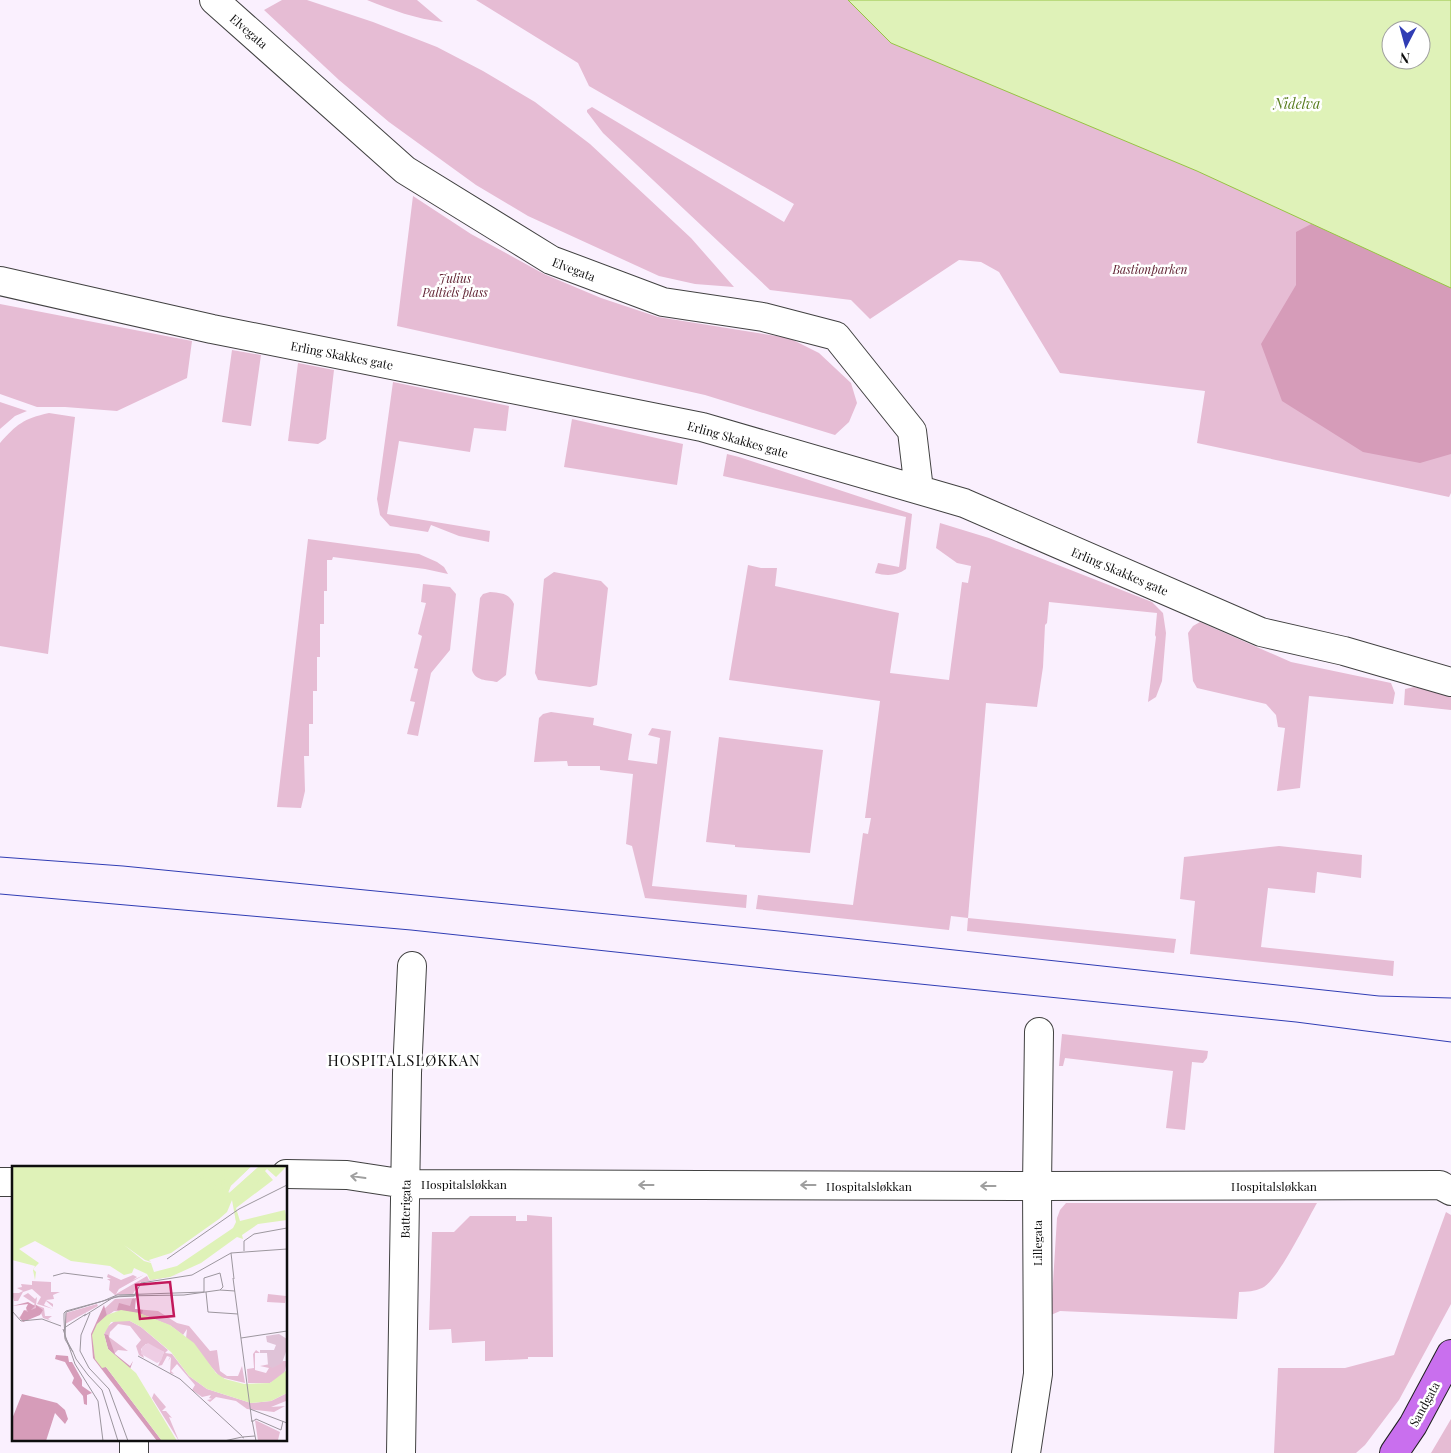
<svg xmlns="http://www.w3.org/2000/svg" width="1451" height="1453" font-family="'Playfair Display',serif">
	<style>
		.green { fill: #e6bcd4 }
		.forest { fill: #d69cb9 }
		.water { fill: #dff2b8; stroke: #97c344; fill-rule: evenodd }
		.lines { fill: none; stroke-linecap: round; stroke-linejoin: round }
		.minor-casing { stroke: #414141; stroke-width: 30 }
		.major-casing { stroke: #1f1f1f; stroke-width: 30 }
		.minor { stroke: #fff; stroke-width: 28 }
		.major { stroke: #c96fee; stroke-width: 28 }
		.tram { stroke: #303db4; stroke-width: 1 }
		.oneway { stroke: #9f9f9f }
		.labels { text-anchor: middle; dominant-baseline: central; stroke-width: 5; stroke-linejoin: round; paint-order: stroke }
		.street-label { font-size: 12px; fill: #0e0e0e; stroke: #fff }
		.park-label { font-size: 12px; font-style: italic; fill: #612333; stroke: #fff }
		.water-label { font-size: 14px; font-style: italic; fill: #577c1d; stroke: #fff }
		.quarter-label { font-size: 15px; letter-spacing: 1px; fill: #0e0e0e; stroke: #fff }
		.inset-river { fill: none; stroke: #dff2b8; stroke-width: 2.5 }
		.inset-road { fill: none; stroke: #9c969e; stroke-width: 1 }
		.view { fill: #c2185b; fill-opacity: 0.15; stroke: #c2185b; stroke-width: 2.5 }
		.inset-edge { fill: none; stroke: #0e0e0e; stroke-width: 2.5 }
	</style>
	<rect width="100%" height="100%" fill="#faf0fe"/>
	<path class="green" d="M 282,0 L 307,0 L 373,22 L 437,47 L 483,71 L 535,102 L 590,144 L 691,238 L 734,287 L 695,284 L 659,276 L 528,216 L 476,185 L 389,122 L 339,80 L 264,10 Z
		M 367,0 L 417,0 L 443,22 C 416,19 392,10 367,0 Z
		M 476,0 L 848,0 L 891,43 L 1085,122 L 1303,217 L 1451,288 L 1451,493 L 1449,497 L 1197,443 L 1205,391 L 1060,373 L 999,272 L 981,262 L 959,260 L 870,319 L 851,300 L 770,290 L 603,133 L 587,112 L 587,110 L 592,107 L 784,222 L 794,204 L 589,86 L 578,63 Z
		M 413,196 L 471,234 L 544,274 L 601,298 L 658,317 L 789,338 L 819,353 L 851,383 L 857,403 L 849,422 L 835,435 L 705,395 L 397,326 Z
		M 0,304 L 192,341 L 187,378 L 117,411 L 65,407 L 37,407 L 0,394 Z
		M 232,350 L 261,355 L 251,426 L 222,422 Z
		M 298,363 L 334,370 L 326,439 L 318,444 L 288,441 Z
		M 393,382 L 509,406 L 506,431 L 474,428 L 470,452 L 399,441 L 387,514 L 490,531 L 489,542 L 459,536 L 431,525 L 428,532 L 390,526 L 380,515 L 377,499 Z
		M 0,402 L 27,411 L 15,416 L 0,429 Z
		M 49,413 L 75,417 L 48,654 L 0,646 L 0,443 C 17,424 23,419 49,413 Z
		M 572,419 L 683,444 L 677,485 L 564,467 Z
		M 727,454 L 739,457 L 912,514 L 906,569 C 896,576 887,576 875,573 L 878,563 L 899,567 L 906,517 L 723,476 Z
		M 940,523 L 989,538 L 1152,602 L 1163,613 L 1166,633 L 1162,681 L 1156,697 L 1148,702 L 1156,637 L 1155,635 L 1157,613 L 1049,602 L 1047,623 L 1045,625 L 1043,667 L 1037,707 L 986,703 L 968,918 L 1176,939 L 1174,953 L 967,931 L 968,918 L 951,916 L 949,930 L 756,909 L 758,895 L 853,905 L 863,833 L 868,834 L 871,818 L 865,818 L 880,701 L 729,680 L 748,565 L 761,568 L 777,568 L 775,586 L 899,613 L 890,673 L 949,680 L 962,582 L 968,583 L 971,566 L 957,563 L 936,548 Z
		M 308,539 L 419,554 L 437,562 L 444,567 L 448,574 L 425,569 L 333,557 L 332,560 L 327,560 L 327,591 L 324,591 L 324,624 L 320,624 L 320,657 L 317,657 L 317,691 L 313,691 L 313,724 L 309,724 L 309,756 L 304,756 L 305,791 L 301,808 L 277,807 Z
		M 554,572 L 601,581 L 608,588 L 597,685 L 590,687 L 538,680 L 535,673 L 544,579 Z
		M 423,584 L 450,587 L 456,594 L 450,650 L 431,673 L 418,736 L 407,734 L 415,702 L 410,701 L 418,669 L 414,668 L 422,636 L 418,634 L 426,603 L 421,602 Z
		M 490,592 C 501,593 509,593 514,604 L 506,675 L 497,682 C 487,680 475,681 472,670 L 480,598 L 483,594 Z
		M 1200,622 L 1291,662 L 1391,683 L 1395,693 L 1393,704 L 1309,696 L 1300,788 L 1277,791 L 1285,728 L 1278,727 L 1276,715 L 1266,704 L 1197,688 L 1193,681 L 1188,633 L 1193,626 Z
		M 1414,687 L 1451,694 L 1451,710 L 1404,705 L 1405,689 Z
		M 551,712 L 594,718 L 593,725 L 632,734 L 628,760 L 657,764 L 660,738 L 648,735 L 652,728 L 671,731 L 652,886 L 747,895 L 746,908 L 645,898 L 632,846 L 626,844 L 633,774 L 600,770 L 600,766 L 568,766 L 567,761 L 534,762 L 539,718 L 543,714 Z
		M 719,737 L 823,750 L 810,853 L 735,847 L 735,845 L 706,842 Z
		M 1279,846 L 1362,855 L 1361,878 L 1317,872 L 1315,893 L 1268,888 L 1261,947 L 1394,961 L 1393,976 L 1190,954 L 1195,901 L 1180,899 L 1184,857 Z
		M 1062,1034 L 1208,1051 L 1207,1058 L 1203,1063 L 1192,1062 L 1185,1130 L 1166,1128 L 1173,1071 L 1065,1058 L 1063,1066 L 1059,1066 Z
		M 1066,1203 L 1317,1203 C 1307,1220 1278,1281 1262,1288 C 1255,1291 1247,1292 1239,1292 L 1237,1319 L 1060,1311 L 1051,1315 L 1057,1218 L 1060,1210 Z
		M 1446,1212 L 1451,1215 L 1451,1304 L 1399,1400 L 1365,1445 L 1356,1453 L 1274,1453 L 1278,1368 L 1345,1368 L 1394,1355 Z
		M 527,1215 L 552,1217 L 553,1357 L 528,1357 L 528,1359 L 485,1361 L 485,1341 L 452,1343 L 451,1329 L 429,1330 L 432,1232 L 454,1232 L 470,1216 L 516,1216 L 516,1221 L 527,1221 Z
		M 1451,1419 L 1451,1453 L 1431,1453 Z"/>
	<path class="forest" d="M 1315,222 L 1451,273 L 1451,454 L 1420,463 L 1363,452 L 1282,401 L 1261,344 L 1296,285 L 1296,232 Z"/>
	<path class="water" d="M 848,0 L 1451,0 L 1451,288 L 1197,171 L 891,43 ZM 1391,30 L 1421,30 L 1421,60 L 1391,60 Z"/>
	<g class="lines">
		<g class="minor-casing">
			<path id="minor" d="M 214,0 L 405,170 L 551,260 L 663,302 L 763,317 L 836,336 L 912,431 L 919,490
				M 0,281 L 212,329 L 702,427 L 964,503 L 1261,632 L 1344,651 L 1451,682
				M 286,1174 L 347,1175 L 406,1184 L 1037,1186 L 1440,1185 L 1451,1191
				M 0,1182 L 14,1182
				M 134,1439 L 134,1453
				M 401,1453 L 407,1073 L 412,966
				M 1026,1453 L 1038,1374 L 1037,1186 L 1039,1032"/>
		</g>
		<g class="major-casing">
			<path id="major" d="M 1394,1453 L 1413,1425 L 1451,1354"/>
		</g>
		<use href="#minor" class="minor"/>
		<use href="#major" class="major"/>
		<path class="tram" d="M 0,857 L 123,866 L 779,931 L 1379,996 L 1451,998
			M 0,894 L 411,930 L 801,972 L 1296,1022 L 1451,1042"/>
	</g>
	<defs><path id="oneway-shaft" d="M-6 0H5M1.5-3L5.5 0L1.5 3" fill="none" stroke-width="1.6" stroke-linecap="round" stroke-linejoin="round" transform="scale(1.25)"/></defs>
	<g class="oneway">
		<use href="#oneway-shaft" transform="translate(358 1177) rotate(-172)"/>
		<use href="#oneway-shaft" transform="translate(646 1185) rotate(-180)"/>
		<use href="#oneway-shaft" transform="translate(808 1185) rotate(-180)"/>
		<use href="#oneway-shaft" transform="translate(988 1186) rotate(-180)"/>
	</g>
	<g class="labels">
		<g class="street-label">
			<text transform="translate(249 31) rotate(41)">Elvegata</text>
			<text transform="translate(574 269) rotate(21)">Elvegata</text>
			<text transform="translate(342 355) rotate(11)">Erling Skakkes gate</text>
			<text transform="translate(738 439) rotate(16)">Erling Skakkes gate</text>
			<text transform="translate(1120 571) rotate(23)">Erling Skakkes gate</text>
			<text x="464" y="1184">Hospitalsløkkan</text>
			<text x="869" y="1186">Hospitalsløkkan</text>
			<text x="1274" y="1186">Hospitalsløkkan</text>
			<text transform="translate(405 1209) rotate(-89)">Batterigata</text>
			<text transform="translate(1037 1243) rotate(-90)">Lillegata</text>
			<text transform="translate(1424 1404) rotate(-61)">Sandgata</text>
		</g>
		<g class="park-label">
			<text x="1150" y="269">Bastionparken</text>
			<text x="455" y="278">Julius<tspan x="455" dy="14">Paltiels plass</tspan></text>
		</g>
		<g class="water-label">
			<text x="1297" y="103">Nidelva</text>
		</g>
		<g class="quarter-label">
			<text x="404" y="1060">HOSPITALSLØKKAN</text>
		</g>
	</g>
	<g transform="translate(12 1166)">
		<rect width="275" height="275" fill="#faf0fe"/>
		<path d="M 96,108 L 109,114 L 121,109 L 125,111 L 121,114 L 132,109 L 107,123 L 104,128 L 135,110 L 137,114 L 169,108 L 127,117 L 121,128 L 103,129 L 97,124 L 98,115 L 95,113 L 99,113 L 95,111 ZM 20,115 L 39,116 L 39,126 L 48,126 L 41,129 L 42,133 L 34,134 L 41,138 L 41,141 L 34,135 L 32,139 L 41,143 L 25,138 L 29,131 L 20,123 L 11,126 L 6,135 L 2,135 L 0,127 L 7,127 L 11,125 L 5,122 L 10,121 L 9,118 L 20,119 ZM 16,127 L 23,133 L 25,131 L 24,139 L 32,142 L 33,150 L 40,150 L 36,153 L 40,155 L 31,152 L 29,147 L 13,155 L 7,152 L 12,145 L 23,138 L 11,130 ZM 256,128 L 274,130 L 273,137 L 255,136 ZM 122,132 L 123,143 L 146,145 L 165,157 L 177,160 L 198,185 L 205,184 L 208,205 L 215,210 L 226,210 L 230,200 L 233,217 L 208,211 L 174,172 L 175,163 L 171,169 L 159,160 L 127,147 L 102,145 L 95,150 L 91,144 L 103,133 ZM 85,138 L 86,140 L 53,158 L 54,147 ZM 104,154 L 118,155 L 129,161 L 156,184 L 153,187 L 160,188 L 177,210 L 195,223 L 239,237 L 259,235 L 275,227 L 274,235 L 259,241 L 273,240 L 262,246 L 235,243 L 224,235 L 204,231 L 198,236 L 195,234 L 200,233 L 197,232 L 199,229 L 190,231 L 180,224 L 183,219 L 165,198 L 159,205 L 162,208 L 158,207 L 159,191 L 156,195 L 158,191 L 155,190 L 149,201 L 151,203 L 149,201 L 150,199 L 146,200 L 152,186 L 134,178 L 129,183 L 132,192 L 127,189 L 124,180 L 129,174 L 118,160 L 106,158 L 98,166 L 97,171 L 116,185 L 106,184 L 102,188 L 92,168 L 95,161 ZM 244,184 L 248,187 L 243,187 L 243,204 L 254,207 L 257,202 L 248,200 L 258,198 L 259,201 L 271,195 L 275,195 L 272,209 L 258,217 L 236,217 L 235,203 L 242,202 L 241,188 ZM 142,227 L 154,241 L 150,245 L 154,245 L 160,252 L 157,251 L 167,275 L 140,232 ZM 243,254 L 268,266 L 266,274 L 246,275 Z" fill="#e6bcd4"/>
		<path d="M 124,132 L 123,143 L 131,144 L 130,148 L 105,144 L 107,137 L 118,140 L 120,133 ZM 16,136 L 23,140 L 19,144 L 24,142 L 24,139 L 31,144 L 28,149 L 11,156 L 8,152 L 12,144 L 16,146 L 14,142 L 16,138 L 0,140 ZM 92,139 L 95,150 L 82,166 L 83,192 L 94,201 L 150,275 L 145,275 L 81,192 L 79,168 ZM 92,168 L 96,169 L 103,188 L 118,200 L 121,195 L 118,203 L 96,183 ZM 44,189 L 56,190 L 57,196 L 60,196 L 70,214 L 70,220 L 80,227 L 75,229 L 75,239 L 72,238 L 71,230 L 60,217 L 62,212 L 53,196 L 43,193 ZM 10,228 L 45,237 L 53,244 L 56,253 L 53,258 L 43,247 L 34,275 L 0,275 L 0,253 Z" fill="#d69cb9"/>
		<path d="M 267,168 L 275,173 L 275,183 L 270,197 L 260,202 L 256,199 L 255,187 L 248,187 L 248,184 L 262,184 L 264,179 L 255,176 L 254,170 Z" fill="#dfc2d7"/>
		<path d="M 136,177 L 152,186 L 149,195 L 145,197 L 129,188 L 130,181 Z" fill="#eecde4"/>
		<path d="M 0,0 L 240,0 L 219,20 L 217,27 L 247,0 L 275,0 L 264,11 L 255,3 L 253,5 L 261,14 L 224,42 L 228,55 L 273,44 L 275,54 L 246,58 L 230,69 L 231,73 L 225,71 L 189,97 L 158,111 L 138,114 L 135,108 L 122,102 L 120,107 L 112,109 L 98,100 L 59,95 L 23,75 L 7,83 L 27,97 L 21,103 L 24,106 L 23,114 L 21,104 L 23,100 L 0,94 ZM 220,34 L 224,56 L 221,62 L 165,100 L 142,106 L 139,97 L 132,95 L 112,79 L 133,94 L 139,96 L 137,94 L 159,87 L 207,53 L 215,46 ZM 109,144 L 127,147 L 158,159 L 182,177 L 204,207 L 213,213 L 232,218 L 258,217 L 275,204 L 275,227 L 259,235 L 239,237 L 195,223 L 177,210 L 159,186 L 129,161 L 118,155 L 99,156 L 92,168 L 96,183 L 124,207 L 165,275 L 150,275 L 94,201 L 90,202 L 83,193 L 80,169 L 85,158 L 95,149 Z" fill="#dff2b8" fill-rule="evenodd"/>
		<path d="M 240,0 L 247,0 L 216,27 L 219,20 Z" fill="#faf0fe"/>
		<path class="inset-river" d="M 174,0 L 214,31 L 236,27 L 254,13M 184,0 L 209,27 L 218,29M 211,0 L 212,25 L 218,29M 210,11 L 212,27M 225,29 L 236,26 L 251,8M 224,48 L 228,69"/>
		<path class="inset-road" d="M 232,85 L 232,75 L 242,68 L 275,62M 219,87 L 222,113M 155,93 L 227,43 L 275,19M 41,110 L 52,107 L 91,112M 221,112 L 240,256M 208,124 L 223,125M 194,126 L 196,146 L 226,148M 0,145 L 9,155 L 30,153 L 49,160M 78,147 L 69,169 L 68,185 L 77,202 L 97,223 L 116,275M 72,150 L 102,131 L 122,130 L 129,117 L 180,109 L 219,87 L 275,83M 52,162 L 74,148M 51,163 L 63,198 L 86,235 L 91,275M 229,172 L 275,165M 61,186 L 53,171 L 54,146 L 108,130 L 172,129 L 208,124 L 211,121 L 208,107 L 192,112 L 192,126 L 105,129 L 91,135 L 54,145 L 52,147 L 52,153 L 53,173 L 54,175 L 57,180 L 61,186 L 64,193 L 76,209 L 90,224 L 106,275M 126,190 L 168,213 L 230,270M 238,243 L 275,257M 240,254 L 244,275M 240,256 L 244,253 L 269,264 L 271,255M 232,272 L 230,271 L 243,270M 212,275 L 230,271"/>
		<path class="view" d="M 158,116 L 162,150 L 128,153 L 124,119 Z"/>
		<rect width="275" height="275" class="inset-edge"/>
	</g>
	<g transform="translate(1406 45) rotate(186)"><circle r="24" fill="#ffffff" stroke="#9f9f9f"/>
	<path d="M0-4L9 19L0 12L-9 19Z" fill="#303db4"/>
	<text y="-8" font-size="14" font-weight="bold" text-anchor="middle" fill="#0e0e0e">N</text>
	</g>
</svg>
